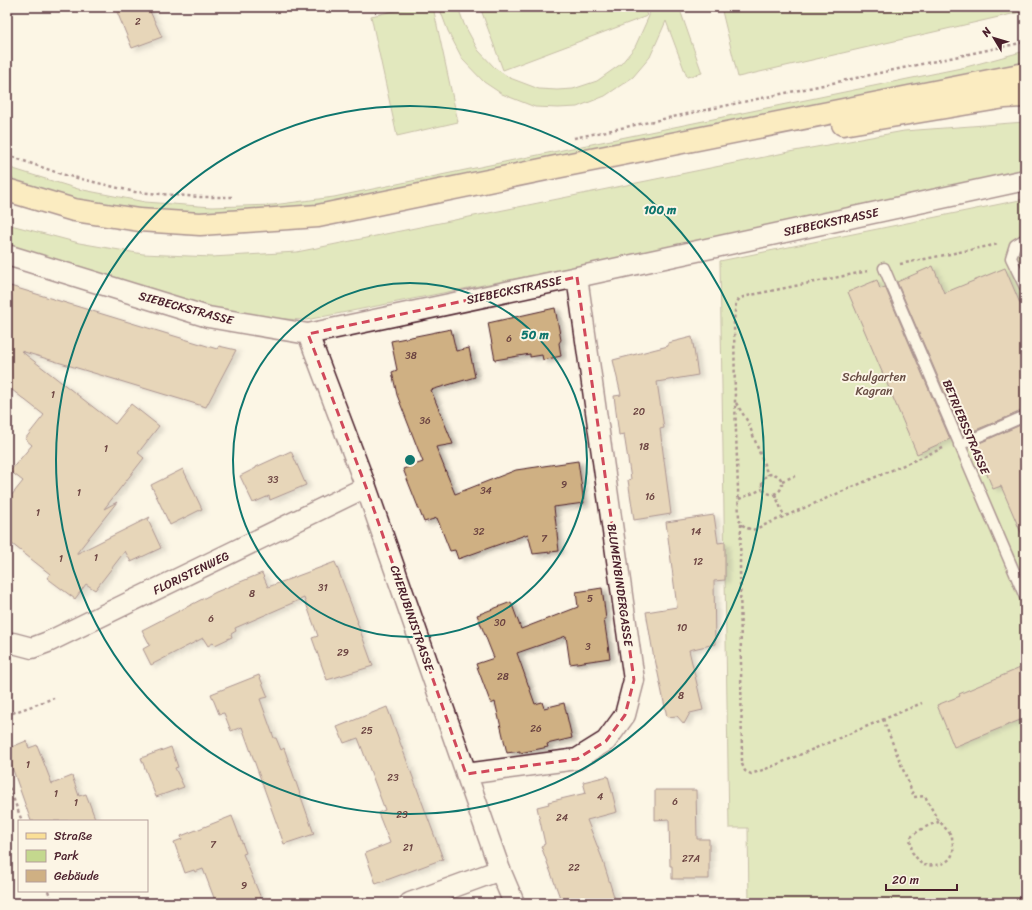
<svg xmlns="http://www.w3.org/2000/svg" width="1032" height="910" font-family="Sriracha,sans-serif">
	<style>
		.green { fill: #c4d88e; stroke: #877c5c }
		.building { fill: #cfb083; stroke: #4a1f2b; filter: url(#shadow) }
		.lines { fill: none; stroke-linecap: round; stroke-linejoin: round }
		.service-casing { stroke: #4a1f2b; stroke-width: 13 }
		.minor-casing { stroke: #4a1f2b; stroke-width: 23 }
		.primary-casing { stroke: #4a1f2b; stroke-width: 25 }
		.path { stroke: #4a1f2b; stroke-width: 2.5; stroke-dasharray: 3 3; stroke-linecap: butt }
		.service { stroke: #fcf5e5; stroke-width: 10 }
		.minor { stroke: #fcf5e5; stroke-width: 20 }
		.primary { stroke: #fadf96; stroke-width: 22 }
		.marked { fill: none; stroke: #d1495b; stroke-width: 3; stroke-dasharray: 8 5; stroke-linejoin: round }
		.ring { fill: none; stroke: #0f766e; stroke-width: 2 }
		.labels { text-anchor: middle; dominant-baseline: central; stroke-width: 4; stroke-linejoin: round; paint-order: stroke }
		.number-label { font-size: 10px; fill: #6b4341 }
		.street-label { font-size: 12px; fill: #4a1f2b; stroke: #fcf5e5 }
		.park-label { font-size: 12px; fill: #684d44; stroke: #fcf5e5 }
		.centre { fill: #0f766e; stroke: #fcf5e5; stroke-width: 2 }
		.ring-label { font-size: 12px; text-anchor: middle; font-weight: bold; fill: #0f766e; stroke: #fcf5e5; stroke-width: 4; stroke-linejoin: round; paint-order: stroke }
	</style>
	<defs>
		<filter id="shadow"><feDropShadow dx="4.5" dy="2.5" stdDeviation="2" flood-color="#0004"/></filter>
	</defs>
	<rect width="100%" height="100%" fill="#fcf5e5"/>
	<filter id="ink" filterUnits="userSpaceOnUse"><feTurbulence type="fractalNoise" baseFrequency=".025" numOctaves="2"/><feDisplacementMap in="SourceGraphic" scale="8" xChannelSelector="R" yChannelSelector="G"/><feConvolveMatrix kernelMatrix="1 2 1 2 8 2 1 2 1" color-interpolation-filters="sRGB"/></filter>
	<g filter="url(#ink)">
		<path class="green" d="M 413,7 L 433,7 L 458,122 L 397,136 L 371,16 Z
			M 439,7 L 458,7 L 464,24 L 478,50 L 495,68 L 510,78 L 539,89 L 557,90 L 573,89 L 597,81 L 621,64 L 635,47 L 649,16 L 650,7 L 679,7 L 702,73 L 687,77 L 666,21 L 650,57 L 633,77 L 605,96 L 577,107 L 558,108 L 535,107 L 502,94 L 484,82 L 463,60 L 448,31 Z
			M 480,7 L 644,7 L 647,16 L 503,70 Z
			M 721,7 L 1025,7 L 1025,11 L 738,77 Z
			M 1025,51 L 1025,64 L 314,209 L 236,218 L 89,206 L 7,184 L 7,167 L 78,189 L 145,202 L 212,207 L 273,205 L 334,197 L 966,67 Z
			M 1025,122 L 1025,170 L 574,267 L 306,320 L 265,318 L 212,309 L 83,270 L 7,245 L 7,224 L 79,243 L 143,254 L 212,257 L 297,252 L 789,152 L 904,131 Z
			M 1025,199 L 1025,903 L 749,903 L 748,828 L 729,828 L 720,261 Z"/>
		<path class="building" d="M 115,7 L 148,7 L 162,37 L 132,48 Z
			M 933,266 L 944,293 L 1005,268 L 1025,315 L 1025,410 L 963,435 L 897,282 Z
			M 877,280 L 880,289 L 885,287 L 950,439 L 917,454 L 848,292 Z
			M 7,285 L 217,349 L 219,346 L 236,350 L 206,407 L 21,351 L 115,424 L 131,404 L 159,426 L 138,453 L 144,458 L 104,509 L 117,502 L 76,554 L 150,517 L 148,520 L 161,548 L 131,562 L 125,551 L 95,590 L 86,584 L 75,599 L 47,578 L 50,574 L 7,540 L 7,501 L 23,481 L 10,471 L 32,445 L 25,439 L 44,415 L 7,386 Z
			M 555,308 L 561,340 L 559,343 L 561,356 L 543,360 L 542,355 L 530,357 L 530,354 L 495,360 L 488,323 Z
			M 451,329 L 456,351 L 469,348 L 475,377 L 431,390 L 453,444 L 436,447 L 455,494 L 516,470 L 578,461 L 584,503 L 554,507 L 559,551 L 533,554 L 528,534 L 458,559 L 455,550 L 450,551 L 437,518 L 424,522 L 403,469 L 423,462 L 397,395 L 392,372 L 397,370 L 391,341 Z
			M 692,337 L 698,375 L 657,382 L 664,428 L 660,429 L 671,514 L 634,520 L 628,480 L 631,479 L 624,434 L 619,435 L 614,396 L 621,395 L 613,360 L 668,346 L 668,343 Z
			M 1025,423 L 1025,542 L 1001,486 L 993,489 L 975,445 Z
			M 291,451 L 306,485 L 270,500 L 269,496 L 253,503 L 240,476 L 256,468 L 256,467 Z
			M 183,469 L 202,509 L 170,525 L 151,485 Z
			M 714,515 L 718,543 L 725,542 L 725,580 L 714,581 L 715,644 L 689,650 L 703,710 L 690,713 L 684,724 L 677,716 L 667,717 L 655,659 L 654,659 L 646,612 L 677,607 L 666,522 Z
			M 335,562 L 358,622 L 357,622 L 373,666 L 327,680 L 312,638 L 318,636 L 304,598 L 235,628 L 236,631 L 231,634 L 232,637 L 215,645 L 213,643 L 208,646 L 203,638 L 151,665 L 143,649 L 150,645 L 142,630 L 216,592 L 262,573 L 268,587 Z
			M 602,588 L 606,619 L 604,619 L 610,658 L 570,664 L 566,636 L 517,653 L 535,704 L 542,702 L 544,708 L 564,703 L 572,738 L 547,744 L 548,747 L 520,753 L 520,751 L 507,753 L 495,702 L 491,704 L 476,664 L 494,658 L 477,615 L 511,602 L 521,629 L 578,607 L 576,592 Z
			M 1025,666 L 1025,718 L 954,747 L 937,705 L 960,696 L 959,694 Z
			M 259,675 L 268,697 L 260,699 L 274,738 L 276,738 L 281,750 L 284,748 L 314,834 L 284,844 L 242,727 L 231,731 L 224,713 L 219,714 L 211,694 Z
			M 387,707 L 443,859 L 376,884 L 365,853 L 390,843 L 378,813 L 385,810 L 358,738 L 344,743 L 337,727 Z
			M 26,741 L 29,748 L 37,745 L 52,784 L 72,776 L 79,796 L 86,794 L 96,821 L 31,821 L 7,753 L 7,749 Z
			M 171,747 L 178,767 L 175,768 L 184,787 L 156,797 L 141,758 Z
			M 608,776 L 617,812 L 587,820 L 602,858 L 616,903 L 562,903 L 541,846 L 545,844 L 537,807 L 549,804 L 548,802 L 586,793 L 583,782 Z
			M 655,790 L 696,790 L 697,839 L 709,839 L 709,879 L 672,879 L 672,866 L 670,866 L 669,819 L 655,820 Z
			M 232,816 L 246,853 L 243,854 L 263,903 L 216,903 L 203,869 L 195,872 L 194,870 L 185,873 L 174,842 L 182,839 L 181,836 Z"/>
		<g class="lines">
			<g class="service-casing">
				<path id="service" d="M 1025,239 L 1015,245 L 1011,258 L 1025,287
					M 884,268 L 1025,597
					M 959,445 L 1025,416"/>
			</g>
			<g class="minor-casing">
				<path id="minor" d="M 7,255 L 208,317 L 308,334 L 577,277 L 1025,180
					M 308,334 L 366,487 L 500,870 L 514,903
					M 13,643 L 32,648 L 48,642 L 366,487
					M 466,774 L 577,759 L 606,741 L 625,715 L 634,680 L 577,277
					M 410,903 L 500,870"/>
			</g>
			<g class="primary-casing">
				<path id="primary" d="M 843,124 L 1005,97 L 1025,96
					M 7,190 L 74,210 L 139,220 L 200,224 L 318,216 L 551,168 L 1025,74"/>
			</g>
			<path class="path" d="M 574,138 L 1025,42
				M 7,155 L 61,174 L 135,192 L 200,197 L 232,197
				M 900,264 L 999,244
				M 868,271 L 751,295 L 740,298 L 736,303 L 734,320 L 735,402 L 739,519 C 742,526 746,528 753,530 L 943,448
				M 736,403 L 748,422 L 768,475
				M762 484a10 10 0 1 1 20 0a10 10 0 1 1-20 0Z
				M 782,481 L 795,476
				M 775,494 L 784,516
				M 739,499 L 763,489
				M 741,524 L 740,563 L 742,764 L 745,771 L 751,774 L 771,767 L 922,703
				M 7,715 L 54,698
				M 883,719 L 914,797 L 925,796 L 936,817 L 952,836 C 952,841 954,847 953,852 C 950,866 933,866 922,865 L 912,852 L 910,838 C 918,830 928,825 939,822
				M 7,782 L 22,821
				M 48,891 L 53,903"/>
			<use href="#service" class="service"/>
			<use href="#minor" class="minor"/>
			<use href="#primary" class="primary"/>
		</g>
	</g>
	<path d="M0 0H1032V910H0ZM 577,277 L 634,680 L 625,715 L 606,741 L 577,759 L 466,774 L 366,487 L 308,334 Z" fill="#fcf5e5" fill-opacity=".55" fill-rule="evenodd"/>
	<path class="marked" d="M 577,277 L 634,680 L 625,715 L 606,741 L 577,759 L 466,774 L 366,487 L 308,334 Z"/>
	<g class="ring">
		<circle cx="410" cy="460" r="177"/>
		<circle cx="410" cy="460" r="354"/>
	</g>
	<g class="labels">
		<g class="number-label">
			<text x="138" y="22">2</text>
			<text x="509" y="339">6</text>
			<text x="411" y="356">38</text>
			<text x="53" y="395">1</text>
			<text x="639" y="412">20</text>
			<text x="425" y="421">36</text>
			<text x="644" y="447">18</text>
			<text x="106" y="449">1</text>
			<text x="273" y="480">33</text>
			<text x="564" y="485">9</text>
			<text x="486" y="491">34</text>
			<text x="79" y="493">1</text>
			<text x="650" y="497">16</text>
			<text x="38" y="513">1</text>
			<text x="479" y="532">32</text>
			<text x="696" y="532">14</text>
			<text x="544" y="539">7</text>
			<text x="96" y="558">1</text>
			<text x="61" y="559">1</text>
			<text x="698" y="562">12</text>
			<text x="323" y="588">31</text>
			<text x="252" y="594">8</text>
			<text x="590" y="599">5</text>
			<text x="211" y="619">6</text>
			<text x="500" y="623">30</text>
			<text x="682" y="628">10</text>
			<text x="588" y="647">3</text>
			<text x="343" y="653">29</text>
			<text x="503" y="677">28</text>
			<text x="681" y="696">8</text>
			<text x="536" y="729">26</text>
			<text x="367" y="731">25</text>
			<text x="28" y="765">1</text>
			<text x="393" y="778">23</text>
			<text x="56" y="794">1</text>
			<text x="600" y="797">4</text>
			<text x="675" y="802">6</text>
			<text x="76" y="803">1</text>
			<text x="402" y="815">23</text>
			<text x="562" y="818">24</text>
			<text x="213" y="845">7</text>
			<text x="408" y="848">21</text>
			<text x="691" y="859">27A</text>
			<text x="574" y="868">22</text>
			<text x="244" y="886">9</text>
		</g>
		<g class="street-label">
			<text transform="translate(831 222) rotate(-12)">SIEBECKSTRASSE</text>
			<text transform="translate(514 290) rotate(-12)">SIEBECKSTRASSE</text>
			<text transform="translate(186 308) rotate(15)">SIEBECKSTRASSE</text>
			<text transform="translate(966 427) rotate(67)">BETRIEBSSTRASSE</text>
			<text transform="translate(191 573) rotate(-26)">FLORISTENWEG</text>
			<text transform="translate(620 585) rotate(82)">BLUMENBINDERGASSE</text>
			<text transform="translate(412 618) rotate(71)">CHERUBINISTRASSE</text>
		</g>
		<g class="park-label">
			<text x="874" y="377">Schulgarten<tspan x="874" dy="14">Kagran</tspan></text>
		</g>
	</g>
	<circle cx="410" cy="460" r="6" class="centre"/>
	<g class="ring-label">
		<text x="660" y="214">100 m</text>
		<text x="535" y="339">50 m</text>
	</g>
	<rect width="1032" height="910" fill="none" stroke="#fcf5e5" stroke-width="24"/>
	<rect x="12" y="12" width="1008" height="886" fill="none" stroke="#4a1f2b" stroke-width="1.5" filter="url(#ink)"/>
	<rect x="18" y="820" width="130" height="72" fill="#fcf5e5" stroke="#b59f9b"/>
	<rect x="26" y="833" width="20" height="6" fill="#fadf96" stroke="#b59f9b"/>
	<text x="54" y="840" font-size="12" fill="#4a1f2b">Straße</text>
	<rect x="26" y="850" width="20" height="12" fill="#c4d88e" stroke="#b59f9b"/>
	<text x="54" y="860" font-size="12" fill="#4a1f2b">Park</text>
	<rect x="26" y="870" width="20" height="12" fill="#cfb083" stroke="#b59f9b"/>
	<text x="54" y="880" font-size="12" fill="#4a1f2b">Gebäude</text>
	<g transform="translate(994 38) rotate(308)" stroke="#fcf5e5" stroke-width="3" paint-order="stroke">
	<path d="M0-3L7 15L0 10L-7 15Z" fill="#4a1f2b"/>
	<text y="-6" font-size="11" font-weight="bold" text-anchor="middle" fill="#4a1f2b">N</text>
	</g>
	<path d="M886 884v6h71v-6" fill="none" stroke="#4a1f2b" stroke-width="2"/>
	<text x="892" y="884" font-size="12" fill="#4a1f2b" stroke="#fcf5e5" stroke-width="3" paint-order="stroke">20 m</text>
</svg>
